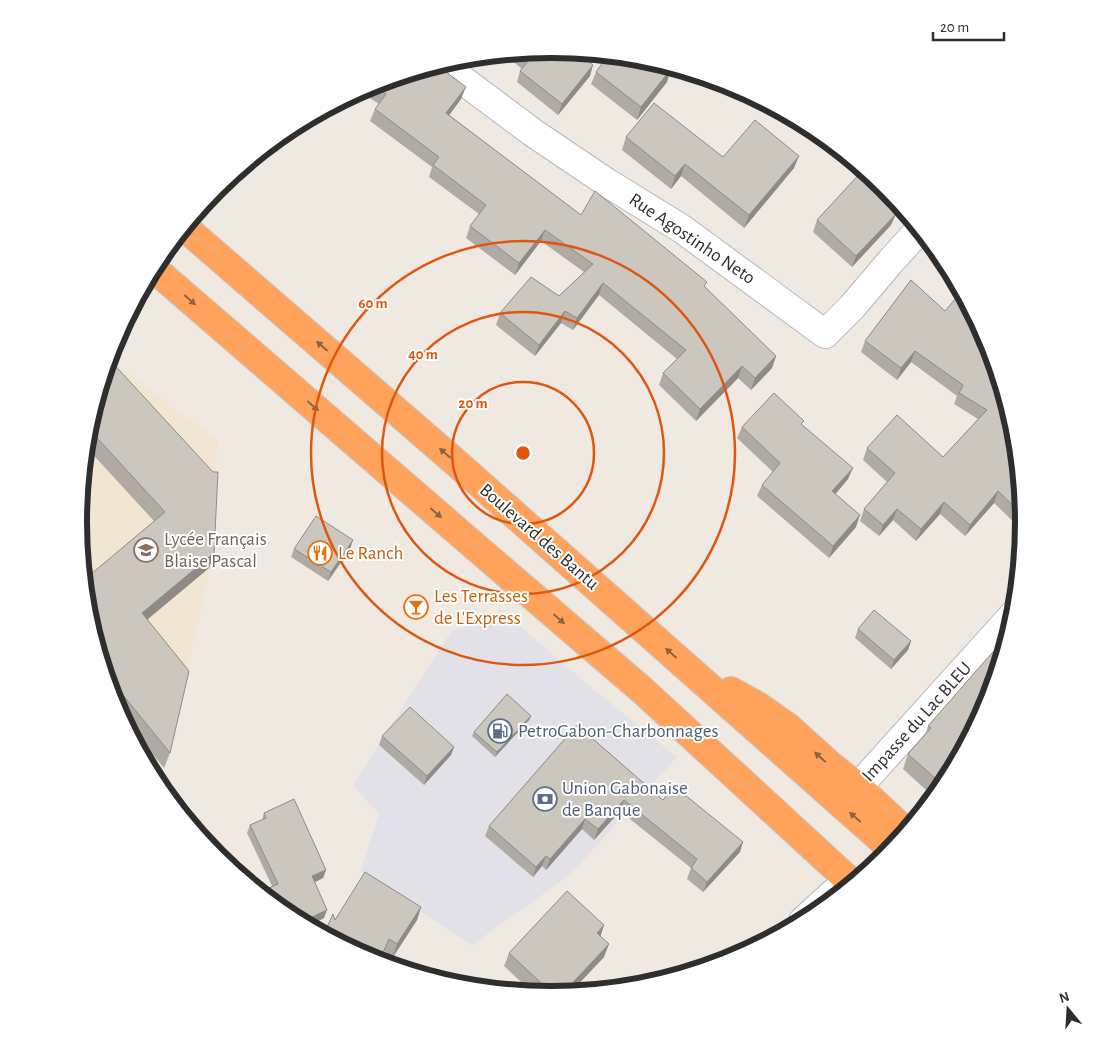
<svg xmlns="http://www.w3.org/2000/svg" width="1103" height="1044" font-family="'Alegreya Sans',sans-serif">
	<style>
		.industrial { fill: #e3e1e8; fill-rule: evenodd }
		.education { fill: #f0e6d1 }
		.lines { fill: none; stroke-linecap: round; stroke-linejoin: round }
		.minor-casing { stroke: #b4b7c1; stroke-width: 30 }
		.highway-casing { stroke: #c9c9c9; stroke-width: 30 }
		.minor { stroke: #fff; stroke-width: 28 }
		.highway { stroke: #ffa35c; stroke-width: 28 }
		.wall { fill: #afaba4 }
		.shaded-wall { fill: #8e8b86 }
		.building { fill: #cbc7bf; stroke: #8e8b86 }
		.oneway { fill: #8c6343 }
		.ring { fill: none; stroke: #df570e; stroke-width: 2.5 }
		.labels { text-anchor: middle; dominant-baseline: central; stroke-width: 4; stroke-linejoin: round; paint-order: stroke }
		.street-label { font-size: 19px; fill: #2e2e2e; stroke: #fff }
		.education-label { font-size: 19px; fill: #785e54; stroke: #fff; text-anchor: start }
		.food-label { font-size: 19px; fill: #c56008; stroke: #fff; text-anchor: start }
		.service-label { font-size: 19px; fill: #4e5e75; stroke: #fff; text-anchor: start }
		.rim { fill: none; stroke: #2e2e2e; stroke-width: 6 }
		.centre { fill: #df570e; stroke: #fff; stroke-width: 2.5 }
		.ring-label { font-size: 15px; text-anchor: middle; font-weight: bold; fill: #df570e; stroke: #fff; stroke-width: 4; stroke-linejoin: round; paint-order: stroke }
	</style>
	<rect width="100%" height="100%" fill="#efe9e1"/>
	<path class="industrial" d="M 507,615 L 587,684 L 677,757 L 570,875 L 472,945 L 367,877 L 361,871 L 379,814 L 353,785 L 452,630 L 489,622 ZM 573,735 L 546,869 L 542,866 L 532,877 Z"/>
	<path class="education" d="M 109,359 L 218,441 L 208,579 L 160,787 L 114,703 L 87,614 L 78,522 L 87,429 Z"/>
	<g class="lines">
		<g class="minor-casing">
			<path id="minor" d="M 442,63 L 465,82 L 532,132 L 606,182 L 682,229 L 825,334 L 852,307 L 891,261 L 920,229
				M 858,787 L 1016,612
				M 803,921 L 848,880"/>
		</g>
		<g class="highway-casing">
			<path id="highway" d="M 184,227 L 454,461 L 892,849
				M 153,268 L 486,556 L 642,690 L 853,884
				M 731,691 L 758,706 L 788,727 L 830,765 L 858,787 L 906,832"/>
		</g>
		<use href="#minor" class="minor"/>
		<use href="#highway" class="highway"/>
	</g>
	<path class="wall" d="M 552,49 L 590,76 L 558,115 L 517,82 L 520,71 L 522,69 L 503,53 Z
		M 437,65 L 461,99 L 449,115 L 581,215 L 705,288 L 776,356 L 772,368 L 751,390 L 738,378 L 696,421 L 659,385 L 663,373 L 677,359 L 599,295 L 573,330 L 561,323 L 535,356 L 496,325 L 500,313 L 559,296 L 584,272 L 541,241 L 515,275 L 466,238 L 470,226 L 479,214 L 429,177 L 432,167 L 370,121 L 375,109 L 379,104 L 359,91 L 371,85 Z
		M 596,72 L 667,82 L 637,120 L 591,84 Z
		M 626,137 L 723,157 L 794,168 L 744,228 L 681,176 L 671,189 L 622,150 Z
		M 845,154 L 886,188 L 890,192 L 881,201 L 891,225 L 852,267 L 813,232 L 817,220 L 857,177 L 842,162 Z
		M 911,280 L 1016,430 L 1025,522 L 1024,532 L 994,503 L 965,536 L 940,514 L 916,541 L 893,520 L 879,536 L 860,521 L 864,509 L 887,482 L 863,460 L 867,448 L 943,457 L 978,419 L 954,404 L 957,396 L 911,362 L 897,380 L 861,352 L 865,341 Z
		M 109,359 L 214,553 L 209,568 L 148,619 L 170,753 L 164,768 L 121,715 L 114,703 L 87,614 L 154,521 L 86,447 L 87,429 Z
		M 802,425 L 848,479 L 835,494 L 856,527 L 829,558 L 757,496 L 762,485 L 773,472 L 737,438 L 742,427 Z
		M 294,549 L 350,549 L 328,581 L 291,557 Z
		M 858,629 L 911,641 L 908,650 L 891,669 L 855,638 Z
		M 531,716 L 529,720 L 495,757 L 472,736 L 474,732 Z
		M 577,725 L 663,800 L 740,852 L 703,892 L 687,879 L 691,868 L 620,811 L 594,840 L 582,829 L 546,870 L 542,866 L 533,877 L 485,836 L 489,826 Z
		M 928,726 L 973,732 L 945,785 L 935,798 L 903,769 L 908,754 L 925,736 Z
		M 382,736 L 454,747 L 451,755 L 424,785 L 379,745 Z
		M 264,813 L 326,870 L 323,878 L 315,882 L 324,918 L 308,926 L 288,915 L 265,896 L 267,889 L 272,886 L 247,833 L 250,825 L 262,820 Z
		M 421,907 L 417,920 L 393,957 L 384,951 L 379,962 L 370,959 L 335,920 Z
		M 600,937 L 604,957 L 570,993 L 552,995 L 534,994 L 504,966 L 509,953 Z"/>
	<path class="shaded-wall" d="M 593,65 L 590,76 L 558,115 L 562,104 Z
		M 671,69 L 667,82 L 637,120 L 641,107 Z
		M 466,87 L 461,99 L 442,125 L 446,113 Z
		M 799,156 L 794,168 L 744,228 L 749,215 Z
		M 685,164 L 681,176 L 671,189 L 675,176 Z
		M 887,188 L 890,192 L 874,209 L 878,197 Z
		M 896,214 L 891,225 L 852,267 L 856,256 Z
		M 545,230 L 541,241 L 515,275 L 519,263 Z
		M 603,283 L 599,295 L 573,330 L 577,318 Z
		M 565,311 L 561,323 L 535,356 L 539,345 Z
		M 915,351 L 911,362 L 897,380 L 901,368 Z
		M 776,356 L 772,368 L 751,390 L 755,378 Z
		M 742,366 L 738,378 L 696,421 L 700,409 Z
		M 853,468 L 848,479 L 828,503 L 832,491 Z
		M 998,491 L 994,503 L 965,536 L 970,525 Z
		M 89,499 L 85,509 L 79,514 L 80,506 Z
		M 944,502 L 940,514 L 916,541 L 921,529 Z
		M 897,509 L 893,520 L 879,536 L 883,525 Z
		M 860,515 L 856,527 L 829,558 L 833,546 Z
		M 353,540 L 350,549 L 328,581 L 331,572 Z
		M 214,553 L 209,568 L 137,628 L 142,613 Z
		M 911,641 L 908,650 L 891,669 L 894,660 Z
		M 987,706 L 974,730 L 963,743 L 969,728 Z
		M 531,716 L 529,720 L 495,757 L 497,752 Z
		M 454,747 L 451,755 L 424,785 L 427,776 Z
		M 180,800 L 177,808 L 175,805 Z
		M 624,800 L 620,811 L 594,840 L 598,829 Z
		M 585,819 L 582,829 L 546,870 L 550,859 Z
		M 743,842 L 740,852 L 703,892 L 707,882 Z
		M 546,856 L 542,866 L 533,877 L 536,867 Z
		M 326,870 L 323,878 L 309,885 L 312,876 Z
		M 421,907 L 417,920 L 393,957 L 397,944 Z
		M 327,910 L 324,918 L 308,926 L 301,922 Z
		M 604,925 L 600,938 L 597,933 Z
		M 609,944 L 604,957 L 570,993 L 562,994 Z"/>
	<path class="building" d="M 552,49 L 575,51 L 593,65 L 562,104 L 520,71 L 529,60 L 519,52 Z
		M 609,54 L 644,58 L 665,64 L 671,69 L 641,107 L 596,72 Z
		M 437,65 L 466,87 L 446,113 L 581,215 L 595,191 L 707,282 L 704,286 L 776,356 L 755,378 L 742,366 L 700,409 L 663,373 L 686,350 L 603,283 L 577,318 L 565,311 L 539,345 L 500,313 L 531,277 L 559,296 L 593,264 L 545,230 L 519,263 L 470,226 L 486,205 L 433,165 L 439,157 L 375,109 L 386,94 L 371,84 Z
		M 654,103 L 723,157 L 755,120 L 799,156 L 749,215 L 685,164 L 675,176 L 626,137 Z
		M 864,169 L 887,188 L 878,197 L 896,214 L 856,256 L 817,220 Z
		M 911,280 L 945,311 L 962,291 L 989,341 L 1016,430 L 1024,516 L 998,491 L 970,525 L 944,502 L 921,529 L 897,509 L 883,525 L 864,509 L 895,473 L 867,448 L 897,415 L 943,457 L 987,410 L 959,393 L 963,385 L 915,351 L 901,368 L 865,341 Z
		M 109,359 L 213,472 L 218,472 L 214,553 L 142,613 L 189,671 L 170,753 L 106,674 L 87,614 L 84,580 L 165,512 L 88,428 Z
		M 774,393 L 804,421 L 801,424 L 853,468 L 832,491 L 860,515 L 833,546 L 762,485 L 780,463 L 742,427 Z
		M 81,490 L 89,499 L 80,506 Z
		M 316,516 L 353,540 L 331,572 L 294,549 Z
		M 874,610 L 911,641 L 894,660 L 858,629 Z
		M 1009,634 L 989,703 L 969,728 L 973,732 L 944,786 L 908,754 L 931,728 L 928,726 L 976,671 Z
		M 507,694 L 531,716 L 497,752 L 474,732 Z
		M 410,707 L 454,747 L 427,776 L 382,736 Z
		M 577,725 L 663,800 L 674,786 L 743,842 L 707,882 L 691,868 L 697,859 L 624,800 L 598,829 L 585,819 L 550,859 L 546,856 L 536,867 L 489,826 Z
		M 168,786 L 180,800 L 175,805 L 163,791 Z
		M 294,799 L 326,870 L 312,876 L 327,910 L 301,922 L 288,915 L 274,904 L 267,889 L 278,884 L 250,825 L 266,818 L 264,813 Z
		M 365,872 L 421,907 L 397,944 L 389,939 L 379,962 L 370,959 L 324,934 L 333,914 L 335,920 Z
		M 567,891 L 604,925 L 597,933 L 609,944 L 562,994 L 554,995 L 509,953 Z"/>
	<defs><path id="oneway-solid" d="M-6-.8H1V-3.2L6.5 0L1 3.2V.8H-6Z" transform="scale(1.25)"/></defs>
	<g class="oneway">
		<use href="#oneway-solid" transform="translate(190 300) rotate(41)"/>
		<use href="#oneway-solid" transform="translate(322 346) rotate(-139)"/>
		<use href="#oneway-solid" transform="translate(313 406) rotate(41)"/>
		<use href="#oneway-solid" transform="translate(445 453) rotate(-139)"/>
		<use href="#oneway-solid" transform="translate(436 513) rotate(41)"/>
		<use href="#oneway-solid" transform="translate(559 619) rotate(41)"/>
		<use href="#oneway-solid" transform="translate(671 653) rotate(-139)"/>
		<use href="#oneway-solid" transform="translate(820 757) rotate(-138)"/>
		<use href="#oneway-solid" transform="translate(855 817) rotate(-139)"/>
	</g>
	<g class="ring">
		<circle cx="523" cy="453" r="71"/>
		<circle cx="523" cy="453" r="141"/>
		<circle cx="523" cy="453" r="212"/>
	</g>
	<defs>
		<g id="school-ring" transform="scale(1.25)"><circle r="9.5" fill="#fff" stroke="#8d6e63" stroke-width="1.5"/><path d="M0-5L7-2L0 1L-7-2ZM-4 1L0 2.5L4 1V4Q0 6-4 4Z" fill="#8d6e63"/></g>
		<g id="restaurant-ring" transform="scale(1.25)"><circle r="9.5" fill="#fff" stroke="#e8710a" stroke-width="1.5"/><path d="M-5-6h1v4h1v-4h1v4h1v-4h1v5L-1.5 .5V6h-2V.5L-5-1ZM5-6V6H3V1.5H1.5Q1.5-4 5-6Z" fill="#e8710a"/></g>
		<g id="bar-ring" transform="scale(1.25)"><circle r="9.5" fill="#fff" stroke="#e8710a" stroke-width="1.5"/><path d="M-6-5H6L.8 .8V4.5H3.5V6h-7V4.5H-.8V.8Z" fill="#e8710a"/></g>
		<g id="fuel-ring" transform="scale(1.25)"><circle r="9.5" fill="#fff" stroke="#5c6f8a" stroke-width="1.5"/><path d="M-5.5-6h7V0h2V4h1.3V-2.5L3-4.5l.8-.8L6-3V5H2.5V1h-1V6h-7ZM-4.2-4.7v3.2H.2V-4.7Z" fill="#5c6f8a"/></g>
		<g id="bank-ring" transform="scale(1.25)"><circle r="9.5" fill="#fff" stroke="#5c6f8a" stroke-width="1.5"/><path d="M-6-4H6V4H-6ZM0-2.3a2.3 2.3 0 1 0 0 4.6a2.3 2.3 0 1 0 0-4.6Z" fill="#5c6f8a"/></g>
	</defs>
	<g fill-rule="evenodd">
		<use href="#school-ring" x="146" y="550"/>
		<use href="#restaurant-ring" x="320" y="553"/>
		<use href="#bar-ring" x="416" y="607"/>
		<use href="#fuel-ring" x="500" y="731"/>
		<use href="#bank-ring" x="545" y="799"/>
	</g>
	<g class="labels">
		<g class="street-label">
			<text transform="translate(692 239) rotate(34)">Rue Agostinho Neto</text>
			<text transform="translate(539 537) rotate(41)">Boulevard des Bantu</text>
			<text transform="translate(917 722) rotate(-48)">Impasse du Lac BLEU</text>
		</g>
		<g class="education-label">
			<text x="164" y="539">Lycée Français<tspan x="164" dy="22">Blaise Pascal</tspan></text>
		</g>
		<g class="food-label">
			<text x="338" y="553">Le Ranch</text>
			<text x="434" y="596">Les Terrasses<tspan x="434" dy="22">de L'Express</tspan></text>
		</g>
		<g class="service-label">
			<text x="518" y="731">PetroGabon-Charbonnages</text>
			<text x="562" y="788">Union Gabonaise<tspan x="562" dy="22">de Banque</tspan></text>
		</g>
	</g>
	<path d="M0 0H1103V1044H0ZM87 522a464 464 0 1 1 928 0a464 464 0 1 1-928 0Z" fill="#fff" fill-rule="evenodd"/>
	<path class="rim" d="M87 522a464 464 0 1 1 928 0a464 464 0 1 1-928 0Z"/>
	<circle cx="523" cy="453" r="8" class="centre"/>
	<g class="ring-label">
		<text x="373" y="308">60 m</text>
		<text x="423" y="359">40 m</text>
		<text x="473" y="408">20 m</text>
	</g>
	<g transform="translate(1068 1009) rotate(342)" stroke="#ffffff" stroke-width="4" paint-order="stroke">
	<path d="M0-4L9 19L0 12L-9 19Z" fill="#2e2e2e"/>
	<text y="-8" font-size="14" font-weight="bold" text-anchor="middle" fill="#2e2e2e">N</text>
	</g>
	<path d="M933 32v8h71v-8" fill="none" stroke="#2e2e2e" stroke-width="2.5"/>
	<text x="940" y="32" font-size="15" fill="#2e2e2e" stroke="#ffffff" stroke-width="4" paint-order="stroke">20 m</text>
</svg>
